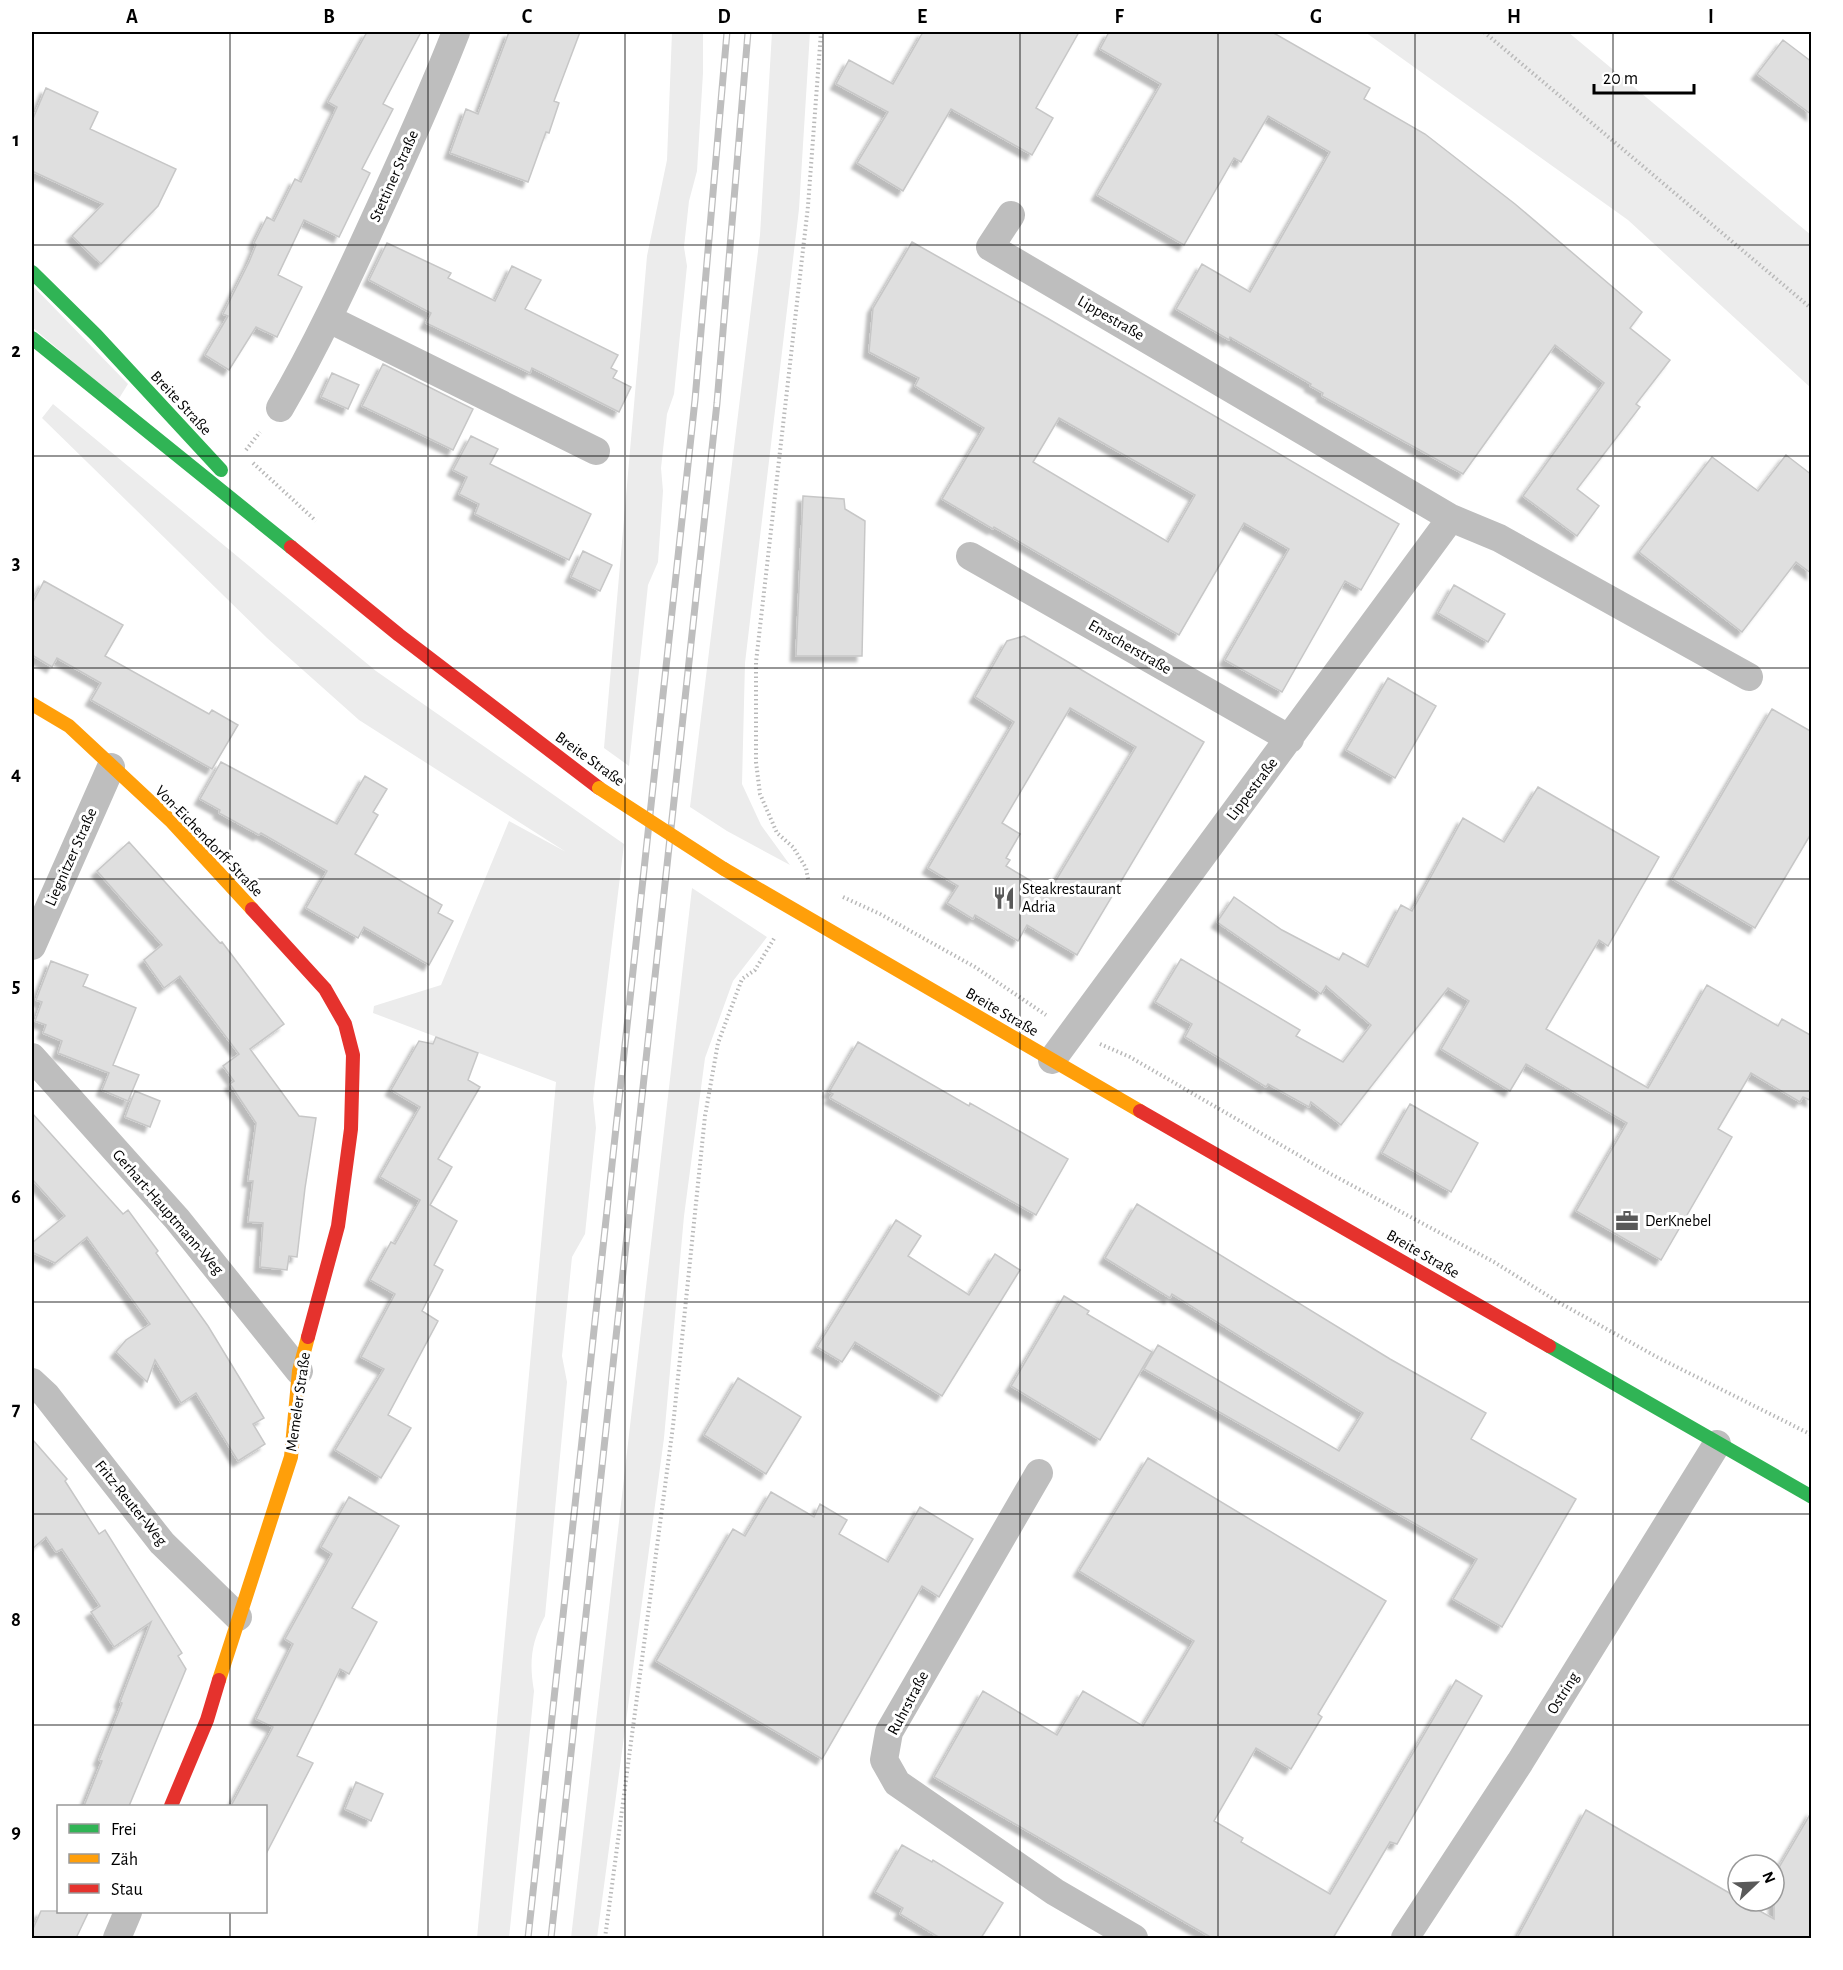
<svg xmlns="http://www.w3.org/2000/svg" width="1843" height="1970" font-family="'Alegreya Sans',sans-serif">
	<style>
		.green { fill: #ececec }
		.building { fill: #dfdfdf; stroke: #c7c7c7; stroke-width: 1.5; fill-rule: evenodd; filter: url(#shadow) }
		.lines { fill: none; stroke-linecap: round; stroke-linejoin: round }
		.path { stroke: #b9b9b9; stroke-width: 4; stroke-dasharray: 1.5 3; stroke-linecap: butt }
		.street { stroke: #bebebe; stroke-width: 28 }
		.fast { stroke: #30b455; stroke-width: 14 }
		.slow { stroke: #ff9f0a; stroke-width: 14 }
		.jam { stroke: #e5322d; stroke-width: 14 }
		.rail-casing { stroke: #bebebe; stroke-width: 7 }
		.rail { stroke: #fff; stroke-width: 4.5; stroke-dasharray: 14; stroke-linecap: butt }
		.slow-bridge { stroke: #ff9f0a; stroke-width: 14 }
		.grid { fill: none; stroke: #000; stroke-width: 1.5; stroke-opacity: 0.55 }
		.labels { text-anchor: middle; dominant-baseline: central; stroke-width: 6; stroke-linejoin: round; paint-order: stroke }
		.street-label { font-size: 16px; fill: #000; stroke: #fff }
		.poi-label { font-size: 16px; fill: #000; stroke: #fff; text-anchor: start }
		.neatline { fill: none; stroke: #000; stroke-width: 2 }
		.grid-label { font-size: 20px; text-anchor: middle; font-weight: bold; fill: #000 }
	</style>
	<defs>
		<filter id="shadow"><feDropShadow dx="-5.5" dy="5.5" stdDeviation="1.5" flood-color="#0004"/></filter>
	</defs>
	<rect width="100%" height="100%" fill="#fff"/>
	<path class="green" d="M 672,32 L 703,32 L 703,73 L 697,171 L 689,201 L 684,247 L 687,266 L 674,394 L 667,414 L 661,468 L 663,491 L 658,562 L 648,585 L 629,766 L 604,748 L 647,256 L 667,160 Z
		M 772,32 L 810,32 L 799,209 L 745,663 L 742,784 L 761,825 L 790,865 L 727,831 L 690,807 L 760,235 Z
		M 1365,32 L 1568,32 L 1811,235 L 1811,388 L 1628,220 Z
		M 32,285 L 128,384 L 118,400 L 32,327 Z
		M 53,404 L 376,671 L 624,844 L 593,1099 L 596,1128 L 585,1234 L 572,1257 L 562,1356 L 567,1382 L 545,1616 C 531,1643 529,1662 534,1691 L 509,1938 L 477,1938 L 556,1082 L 373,1013 L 374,1006 L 441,985 L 509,821 L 566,852 L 359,720 L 267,638 L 42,418 Z
		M 692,888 L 767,937 L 733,981 L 705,1058 L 684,1216 L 664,1438 L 597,1938 L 571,1938 Z"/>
	<path class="building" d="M 367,32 L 421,32 L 383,104 L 393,109 L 362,169 L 370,173 L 339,237 L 304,220 L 278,275 L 302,287 L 277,337 L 256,327 L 229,370 L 205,355 L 228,316 L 223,314 L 249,262 L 256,245 L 254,243 L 267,217 L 274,221 L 295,179 L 301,182 L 337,107 L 328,102 Z
		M 509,32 L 580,32 L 554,101 L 559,103 L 549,133 L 546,132 L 528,182 L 450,153 L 466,109 L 478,114 Z
		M 923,32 L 1079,32 L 1036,108 L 1053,118 L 1032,155 L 951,109 L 903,191 L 857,163 L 888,112 L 836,84 L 849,60 L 893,84 Z
		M 1109,32 L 1272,32 L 1370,88 L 1364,99 L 1425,134 L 1515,204 L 1642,312 L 1630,328 L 1670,360 L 1636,404 L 1640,407 L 1577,489 L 1599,506 L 1577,536 L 1523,496 L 1604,383 L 1555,345 L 1463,474 L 1322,396 L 1323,393 L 1310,386 L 1311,384 L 1230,337 L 1229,340 L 1176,309 L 1202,264 L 1250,292 L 1330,152 L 1268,116 L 1241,162 L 1234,158 L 1184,245 L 1097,195 L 1161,84 L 1100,49 Z
		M 1783,40 L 1812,62 L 1812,115 L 1757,74 Z
		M 46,88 L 98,112 L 90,129 L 176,169 L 158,206 L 101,264 L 72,236 L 103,204 L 32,171 L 32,121 Z
		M 912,242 L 1047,318 L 1399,524 L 1361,590 L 1345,581 L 1282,692 L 1225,660 L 1289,549 L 1244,523 L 1179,635 L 994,527 L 993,529 L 942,499 L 984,428 L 915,386 L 919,378 L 869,352 L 873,308 ZM 1059,418 L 1195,495 L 1168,542 L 1033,462 Z
		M 387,243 L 451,273 L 448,278 L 495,301 L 512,266 L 541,280 L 525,309 L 618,355 L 611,368 L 617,371 L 613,378 L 631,387 L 619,412 L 532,368 L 530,373 L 426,323 L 431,313 L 369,280 Z
		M 383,364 L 473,409 L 453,450 L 362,406 Z
		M 332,373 L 359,385 L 348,409 L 321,397 Z
		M 471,436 L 498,449 L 490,464 L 591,514 L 569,560 L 475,514 L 479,504 L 459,494 L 467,477 L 453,470 Z
		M 1786,455 L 1812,475 L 1812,574 L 1796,562 L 1742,632 L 1639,552 L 1712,457 L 1758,491 Z
		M 803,496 L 844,499 L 845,509 L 865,521 L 862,656 L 796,656 Z
		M 583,551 L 612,565 L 600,591 L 571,577 Z
		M 44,581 L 123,625 L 105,656 L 209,714 L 212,710 L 238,725 L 212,769 L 91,700 L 101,683 L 57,658 L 52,667 L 32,655 L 32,604 Z
		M 1454,585 L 1505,614 L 1488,642 L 1438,613 Z
		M 1024,636 L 1204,742 L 1077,955 L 1027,925 L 1018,941 L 975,915 L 973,919 L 947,903 L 958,886 L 928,868 L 1014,722 L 975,697 L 1007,641 ZM 1070,708 L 1136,747 L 1049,892 L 1006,866 L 1010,860 L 1006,858 L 1020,834 L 1002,823 Z
		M 1388,678 L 1436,706 L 1395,778 L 1346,750 Z
		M 1772,709 L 1812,732 L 1812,832 L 1755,928 L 1672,879 Z
		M 221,762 L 337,824 L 365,776 L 387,789 L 373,812 L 378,815 L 355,854 L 442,905 L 438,913 L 453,921 L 429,965 L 364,927 L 358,938 L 306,908 L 327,871 L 261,833 L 259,835 L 219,813 L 220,810 L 200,799 Z
		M 1538,787 L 1659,857 L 1608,946 L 1599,940 L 1546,1029 L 1648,1088 L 1707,985 L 1778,1026 L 1782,1019 L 1812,1036 L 1812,1101 L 1803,1097 L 1800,1102 L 1751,1073 L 1718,1129 L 1732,1137 L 1661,1260 L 1576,1211 L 1627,1123 L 1526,1064 L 1510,1091 L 1441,1049 L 1469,1001 L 1448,988 L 1341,1125 L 1311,1102 L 1309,1107 L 1268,1084 L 1266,1087 L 1185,1037 L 1192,1024 L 1155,1002 L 1181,959 L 1300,1030 L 1296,1036 L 1343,1062 L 1371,1025 L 1326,986 L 1321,994 L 1217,922 L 1234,897 L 1282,930 L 1339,960 L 1343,953 L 1368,967 L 1401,905 L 1412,911 L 1463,818 L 1504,842 Z
		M 129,842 L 220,943 L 222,942 L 284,1024 L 250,1049 L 299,1116 L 316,1118 L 305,1188 L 297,1257 L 289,1256 L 287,1270 L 260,1267 L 263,1223 L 248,1222 L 253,1181 L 248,1181 L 256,1123 L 230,1084 L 234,1081 L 223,1066 L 239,1054 L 180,976 L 164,988 L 144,960 L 162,945 L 97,871 Z
		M 51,961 L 88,975 L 83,986 L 136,1008 L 113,1065 L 139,1075 L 128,1101 L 102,1090 L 109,1073 L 58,1053 L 62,1041 L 43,1033 L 46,1025 L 35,1021 L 42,1002 L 36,1000 Z
		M 436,1037 L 478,1053 L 468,1080 L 480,1087 L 438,1159 L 452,1167 L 430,1205 L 457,1221 L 434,1265 L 443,1270 L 422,1311 L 438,1321 L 388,1415 L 411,1428 L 381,1478 L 335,1450 L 384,1369 L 361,1357 L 395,1294 L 370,1280 L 391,1242 L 395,1244 L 420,1200 L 380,1177 L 420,1107 L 391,1090 L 419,1041 L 433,1044 Z
		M 858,1042 L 969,1106 L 970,1103 L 1068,1159 L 1036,1215 L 830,1098 L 833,1094 L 829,1092 Z
		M 135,1091 L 160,1101 L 150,1127 L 125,1117 Z
		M 1410,1104 L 1478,1143 L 1451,1192 L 1382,1153 Z
		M 32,1113 L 123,1214 L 128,1210 L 158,1251 L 156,1253 L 208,1326 L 264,1418 L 253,1424 L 265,1444 L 238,1461 L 196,1393 L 181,1403 L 155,1360 L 147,1382 L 116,1352 L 126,1340 L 150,1324 L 87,1237 L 55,1263 L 32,1252 L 32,1243 L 65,1216 L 32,1179 Z
		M 1137,1204 L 1390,1359 L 1486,1413 L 1471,1439 L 1576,1499 L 1502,1627 L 1453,1599 L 1477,1559 L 1144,1369 L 1158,1345 L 1339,1451 L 1363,1413 L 1172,1294 L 1170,1298 L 1105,1258 Z
		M 896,1220 L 921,1236 L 908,1256 L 969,1295 L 995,1254 L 1020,1270 L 942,1396 L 855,1342 L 842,1362 L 817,1347 Z
		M 1064,1296 L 1089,1311 L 1087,1314 L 1152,1352 L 1100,1440 L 1011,1386 Z
		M 738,1378 L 801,1417 L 766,1474 L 704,1435 Z
		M 32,1439 L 67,1479 L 65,1481 L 99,1534 L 105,1530 L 182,1653 L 178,1656 L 186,1669 L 129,1806 L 84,1806 L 102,1761 L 99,1760 L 122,1703 L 120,1702 L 151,1622 L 114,1647 L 91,1612 L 100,1606 L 62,1549 L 56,1552 L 46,1537 L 32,1549 Z
		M 1148,1458 L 1386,1601 L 1318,1714 L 1322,1717 L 1291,1769 L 1256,1748 L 1214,1821 L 1243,1838 L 1241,1842 L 1330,1894 L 1456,1680 L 1482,1696 L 1397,1844 L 1390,1842 L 1333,1938 L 1212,1938 L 934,1777 L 983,1691 L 1057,1735 L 1083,1691 L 1143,1726 L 1194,1641 L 1079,1571 Z
		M 771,1492 L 814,1517 L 820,1504 L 847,1520 L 839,1534 L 888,1562 L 920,1507 L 973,1539 L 939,1597 L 922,1586 L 822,1759 L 656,1661 L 733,1529 L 745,1536 Z
		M 349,1497 L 399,1526 L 352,1608 L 377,1622 L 349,1674 L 340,1669 L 297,1756 L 313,1763 L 266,1854 L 266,1806 L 231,1806 L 273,1727 L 256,1719 L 293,1644 L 285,1639 L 332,1554 L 321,1547 Z
		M 356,1782 L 383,1794 L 371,1821 L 345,1809 Z
		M 1586,1810 L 1738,1898 L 1738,1901 L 1742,1901 L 1774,1919 L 1774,1876 L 1812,1811 L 1812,1938 L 1517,1938 Z
		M 902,1845 L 932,1862 L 933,1860 L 1003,1903 L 981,1938 L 940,1938 L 900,1914 L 903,1908 L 875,1892 Z
		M 41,1911 L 89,1911 L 76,1938 L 32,1938 L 32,1931 Z"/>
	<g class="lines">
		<path class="path" d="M 1484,32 L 1812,309
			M 246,450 L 260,432
			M 253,463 L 316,521
			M 808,879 L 806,868 L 793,847 L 777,833 L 760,794 L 756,762 L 756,662 L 808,206 L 821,32
			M 843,897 L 880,914 L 975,967 L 1046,1015
			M 1100,1044 L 1130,1057 L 1329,1173 L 1494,1262 L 1558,1302 L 1657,1357 L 1812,1435
			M 605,1938 L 673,1426 L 705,1116 L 718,1043 L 742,979 L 755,970 L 775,937"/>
		<path class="street" d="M 1011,215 L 990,247 L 1451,518 L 1499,538 L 1749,677
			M 329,319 L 596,451
			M 280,408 C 316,346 346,282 376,216 C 404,155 432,94 456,32
			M 970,556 L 1290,739
			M 32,946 L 111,767
			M 32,1057 L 177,1219 L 299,1371
			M 1052,1060 L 1451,518
			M 32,1382 L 46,1395 L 162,1543 L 238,1617
			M 1039,1473 L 889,1732 L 884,1760 L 897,1783 L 1055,1892 L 1134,1938
			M 117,1938 L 128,1912
			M 1405,1938 L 1520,1762 L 1717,1444"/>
		<path class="fast" d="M 32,272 L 96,335 L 221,470
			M 32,338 L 291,547
			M 1549,1346 L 1812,1497"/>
		<path class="slow" d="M 32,704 L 69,726 L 172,822 L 252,909
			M 724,869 L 1140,1111
			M 219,1680 L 291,1457 L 299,1371 L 308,1337"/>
		<path class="jam" d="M 291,547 L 399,635 L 599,788
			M 252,909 L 325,989 L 345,1024 L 353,1055 L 351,1129 L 338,1226 L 308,1337
			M 1140,1111 L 1549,1346
			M 171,1806 L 207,1720 L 219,1680"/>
		<g class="rail-casing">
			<path id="rail" d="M 528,1938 L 695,400 L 727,32
				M 551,1938 L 717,403 L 748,32"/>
		</g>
		<use href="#rail" class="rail"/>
		<path class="slow-bridge" d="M 599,788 L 724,869"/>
	</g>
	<path class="grid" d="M 230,32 L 230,1806M 428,32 L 428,1938M 625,32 L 625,1938M 823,32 L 823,1938M 1020,32 L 1020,1938M 1218,32 L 1218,1938M 1415,32 L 1415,1938M 1613,32 L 1613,1938M 32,245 L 1812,245M 32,456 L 1812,456M 32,668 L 1812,668M 32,879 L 1812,879M 32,1091 L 1812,1091M 32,1302 L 1812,1302M 32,1514 L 1812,1514M 32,1725 L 1812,1725M 230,1912 L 230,1938"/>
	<defs>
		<g id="restaurant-bare" transform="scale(1.8)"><path d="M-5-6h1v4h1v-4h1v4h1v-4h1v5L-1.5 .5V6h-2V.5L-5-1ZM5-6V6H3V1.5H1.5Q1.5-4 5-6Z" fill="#595959" stroke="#fff" stroke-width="2.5" paint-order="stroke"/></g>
		<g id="office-bare" transform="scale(1.8)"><path d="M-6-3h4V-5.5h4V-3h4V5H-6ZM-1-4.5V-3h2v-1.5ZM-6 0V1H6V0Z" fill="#595959" stroke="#fff" stroke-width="2.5" paint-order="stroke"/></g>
	</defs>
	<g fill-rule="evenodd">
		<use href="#restaurant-bare" x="1004" y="898"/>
		<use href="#office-bare" x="1627" y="1221"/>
	</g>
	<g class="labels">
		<g class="street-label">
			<text transform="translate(394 176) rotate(-66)">Stettiner Straße</text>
			<text transform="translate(1111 318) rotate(30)">Lippestraße</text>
			<text transform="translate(181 403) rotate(47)">Breite Straße</text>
			<text transform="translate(1130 647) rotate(30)">Emscherstraße</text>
			<text transform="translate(590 759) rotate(36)">Breite Straße</text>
			<text transform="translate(1252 789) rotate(-53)">Lippestraße</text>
			<text transform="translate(209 841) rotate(46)">Von-Eichendorff-Straße</text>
			<text transform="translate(71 857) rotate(-66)">Liegnitzer Straße</text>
			<text transform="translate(1002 1012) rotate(30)">Breite Straße</text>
			<text transform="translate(168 1212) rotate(49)">Gerhart-Hauptmann-Weg</text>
			<text transform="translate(1423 1254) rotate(30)">Breite Straße</text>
			<text transform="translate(298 1402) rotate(-82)">Memeler Straße</text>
			<text transform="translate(131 1503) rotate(51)">Fritz-Reuter-Weg</text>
			<text transform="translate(1563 1693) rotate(-58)">Ostring</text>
			<text transform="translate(908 1703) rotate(-62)">Ruhrstraße</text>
		</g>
		<g class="poi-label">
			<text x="1022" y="889">Steakrestaurant<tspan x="1022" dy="18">Adria</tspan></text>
			<text x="1645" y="1221">DerKnebel</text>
		</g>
	</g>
	<rect width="1843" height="1970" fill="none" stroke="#ffffff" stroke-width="66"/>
	<rect x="57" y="1805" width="210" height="108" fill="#ffffff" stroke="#999999" stroke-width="1.5"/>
	<rect x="69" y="1824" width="30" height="9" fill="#30b455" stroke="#999999" stroke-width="1.5"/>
	<text x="111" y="1835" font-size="18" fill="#000000">Frei</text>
	<rect x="69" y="1854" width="30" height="9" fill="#ff9f0a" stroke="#999999" stroke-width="1.5"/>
	<text x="111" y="1865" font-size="18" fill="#000000">Zäh</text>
	<rect x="69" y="1884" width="30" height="9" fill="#e5322d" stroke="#999999" stroke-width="1.5"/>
	<text x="111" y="1895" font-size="18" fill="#000000">Stau</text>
	<g transform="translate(1756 1883) rotate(67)"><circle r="28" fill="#ffffff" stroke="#999999" stroke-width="1.5"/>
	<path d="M0-4.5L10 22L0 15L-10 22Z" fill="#595959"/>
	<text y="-9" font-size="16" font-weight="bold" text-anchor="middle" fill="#000000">N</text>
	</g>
	<path d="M1594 84v9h100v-9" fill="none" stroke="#000000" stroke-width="3"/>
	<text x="1603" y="84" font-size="18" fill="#000000" stroke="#ffffff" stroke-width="4.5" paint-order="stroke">20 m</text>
	<rect x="33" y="33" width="1777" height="1904" class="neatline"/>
	<g class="grid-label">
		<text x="132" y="23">A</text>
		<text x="329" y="23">B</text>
		<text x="527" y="23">C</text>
		<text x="724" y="23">D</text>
		<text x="922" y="23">E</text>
		<text x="1119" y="23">F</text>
		<text x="1316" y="23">G</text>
		<text x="1514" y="23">H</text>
		<text x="1711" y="23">I</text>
		<text x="16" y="146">1</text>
		<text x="16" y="357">2</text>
		<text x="16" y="569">3</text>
		<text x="16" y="780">4</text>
		<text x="16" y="992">5</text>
		<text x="16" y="1203">6</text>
		<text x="16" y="1415">7</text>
		<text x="16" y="1626">8</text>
		<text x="16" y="1838">9</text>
	</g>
</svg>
